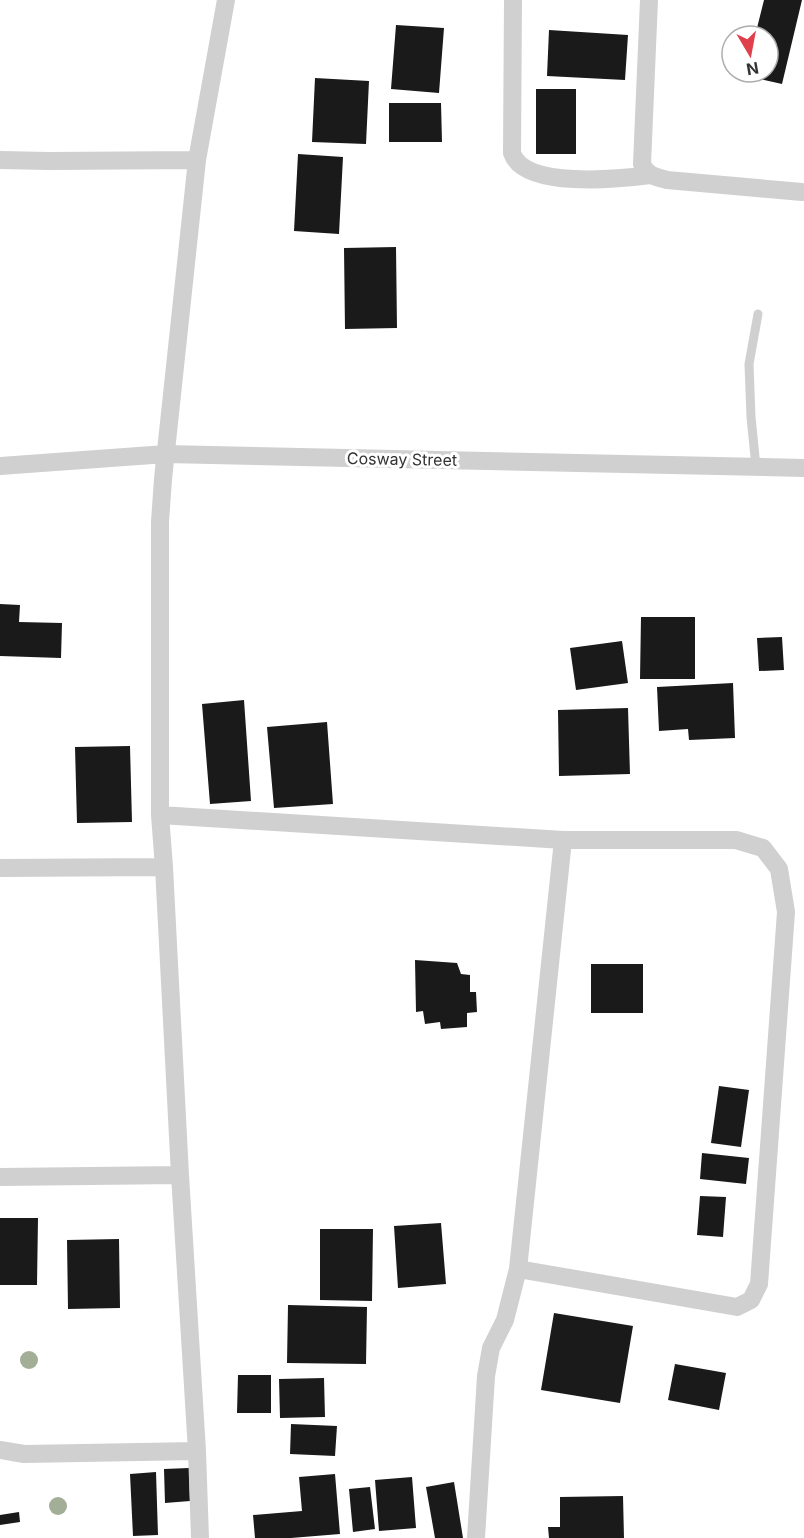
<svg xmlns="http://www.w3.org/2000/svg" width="804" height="1538" font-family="Inter,sans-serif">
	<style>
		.building { fill: #1a1a1a }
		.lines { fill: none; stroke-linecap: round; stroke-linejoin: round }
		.lane { stroke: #d0d0d0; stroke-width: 9 }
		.street { stroke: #d0d0d0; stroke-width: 18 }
		.tree { fill: #a2af96 }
		.labels { text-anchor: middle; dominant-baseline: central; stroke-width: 6; stroke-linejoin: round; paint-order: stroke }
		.street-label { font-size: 16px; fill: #333; stroke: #fff }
	</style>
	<rect width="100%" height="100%" fill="#fff"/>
	<path class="building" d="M 764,0 L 802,0 L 782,84 L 746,76 L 747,72 L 768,72 L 768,36 L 755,36 Z
		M 396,25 L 444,28 L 439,93 L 391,89 Z
		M 549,30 L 628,35 L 625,80 L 547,76 Z
		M 315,78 L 369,81 L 366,144 L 312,142 Z
		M 536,89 L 576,89 L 576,154 L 536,154 Z
		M 389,103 L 441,103 L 442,142 L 389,142 Z
		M 298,154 L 343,157 L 339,234 L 294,231 Z
		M 396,247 L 397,328 L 345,329 L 344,248 Z
		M 0,604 L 20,605 L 19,622 L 62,623 L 61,658 L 0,656 Z
		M 641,617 L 695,617 L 695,679 L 640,679 Z
		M 782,637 L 784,670 L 759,671 L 757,638 Z
		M 622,641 L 628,683 L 576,690 L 570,648 Z
		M 733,683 L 735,738 L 689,740 L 688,729 L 659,731 L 657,687 Z
		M 244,700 L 251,801 L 210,804 L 202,704 Z
		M 628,708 L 630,774 L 559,776 L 558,710 Z
		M 327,722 L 333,804 L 274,808 L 267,727 Z
		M 130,746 L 132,822 L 77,823 L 75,747 Z
		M 415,960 L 457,963 L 461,974 L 470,975 L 470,992 L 476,992 L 477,1012 L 467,1013 L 467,1027 L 441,1029 L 440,1022 L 425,1024 L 423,1011 L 416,1012 Z
		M 591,964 L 643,964 L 643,1013 L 591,1013 Z
		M 719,1086 L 749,1090 L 741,1147 L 711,1143 Z
		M 702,1153 L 749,1158 L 746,1184 L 700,1179 Z
		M 700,1196 L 726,1197 L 723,1237 L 697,1235 Z
		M 0,1218 L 38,1218 L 37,1285 L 0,1285 Z
		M 441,1223 L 446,1284 L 398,1288 L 394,1226 Z
		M 320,1229 L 373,1229 L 372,1301 L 320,1300 Z
		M 119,1239 L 120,1308 L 68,1309 L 67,1240 Z
		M 288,1305 L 367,1307 L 366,1364 L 287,1363 Z
		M 554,1313 L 633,1326 L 620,1403 L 541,1390 Z
		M 675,1364 L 726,1373 L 719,1410 L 668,1400 Z
		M 238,1375 L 271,1375 L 271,1413 L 237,1413 Z
		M 324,1378 L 325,1417 L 280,1418 L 279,1379 Z
		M 291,1424 L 337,1426 L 335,1456 L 290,1454 Z
		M 189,1468 L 190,1501 L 165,1503 L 164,1469 Z
		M 156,1472 L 158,1535 L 133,1536 L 130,1474 Z
		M 335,1474 L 340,1534 L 291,1538 L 255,1538 L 253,1515 L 302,1511 L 299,1477 Z
		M 412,1477 L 416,1528 L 379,1531 L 375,1480 Z
		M 454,1482 L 463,1538 L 435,1538 L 426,1487 Z
		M 370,1487 L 375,1529 L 353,1532 L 349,1489 Z
		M 623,1496 L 624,1538 L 549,1538 L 548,1527 L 560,1527 L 560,1497 Z
		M 19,1512 L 20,1522 L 0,1525 L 0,1515 Z"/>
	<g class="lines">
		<path class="lane" d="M 756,467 L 751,417 L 749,364 L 758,314"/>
		<path class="street" d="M 513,0 L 512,153 C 524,189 619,179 650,175
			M 649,0 L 642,164 C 647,176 656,177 667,180 L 802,192
			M 0,160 L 49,161 L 197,160
			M 0,466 L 166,454 L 804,468
			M 160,815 L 563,840 L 736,840 L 763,848 L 779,869 L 786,912 L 759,1284 L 751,1300 L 737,1307 L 518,1269
			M 0,868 L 164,867
			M 0,1177 L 180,1175
			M 0,1450 L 24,1454 L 197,1451
			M 200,1538 L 197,1451 L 180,1175 L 164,867 L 160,815 L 160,522 L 163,479 L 197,160 L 226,0
			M 476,1538 L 486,1376 L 491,1348 L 505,1320 L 518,1269 L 563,840"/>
	</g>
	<g class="tree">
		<circle cx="29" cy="1360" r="9"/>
		<circle cx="58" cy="1506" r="9"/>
	</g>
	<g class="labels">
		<g class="street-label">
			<text transform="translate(402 459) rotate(1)">Cosway Street</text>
		</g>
	</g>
	<g transform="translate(750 54) rotate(170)"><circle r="28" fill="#ffffff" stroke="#adadad" stroke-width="1.5"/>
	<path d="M0-4.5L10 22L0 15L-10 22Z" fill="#de414c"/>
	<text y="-9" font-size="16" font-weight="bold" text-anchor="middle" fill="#333333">N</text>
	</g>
</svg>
